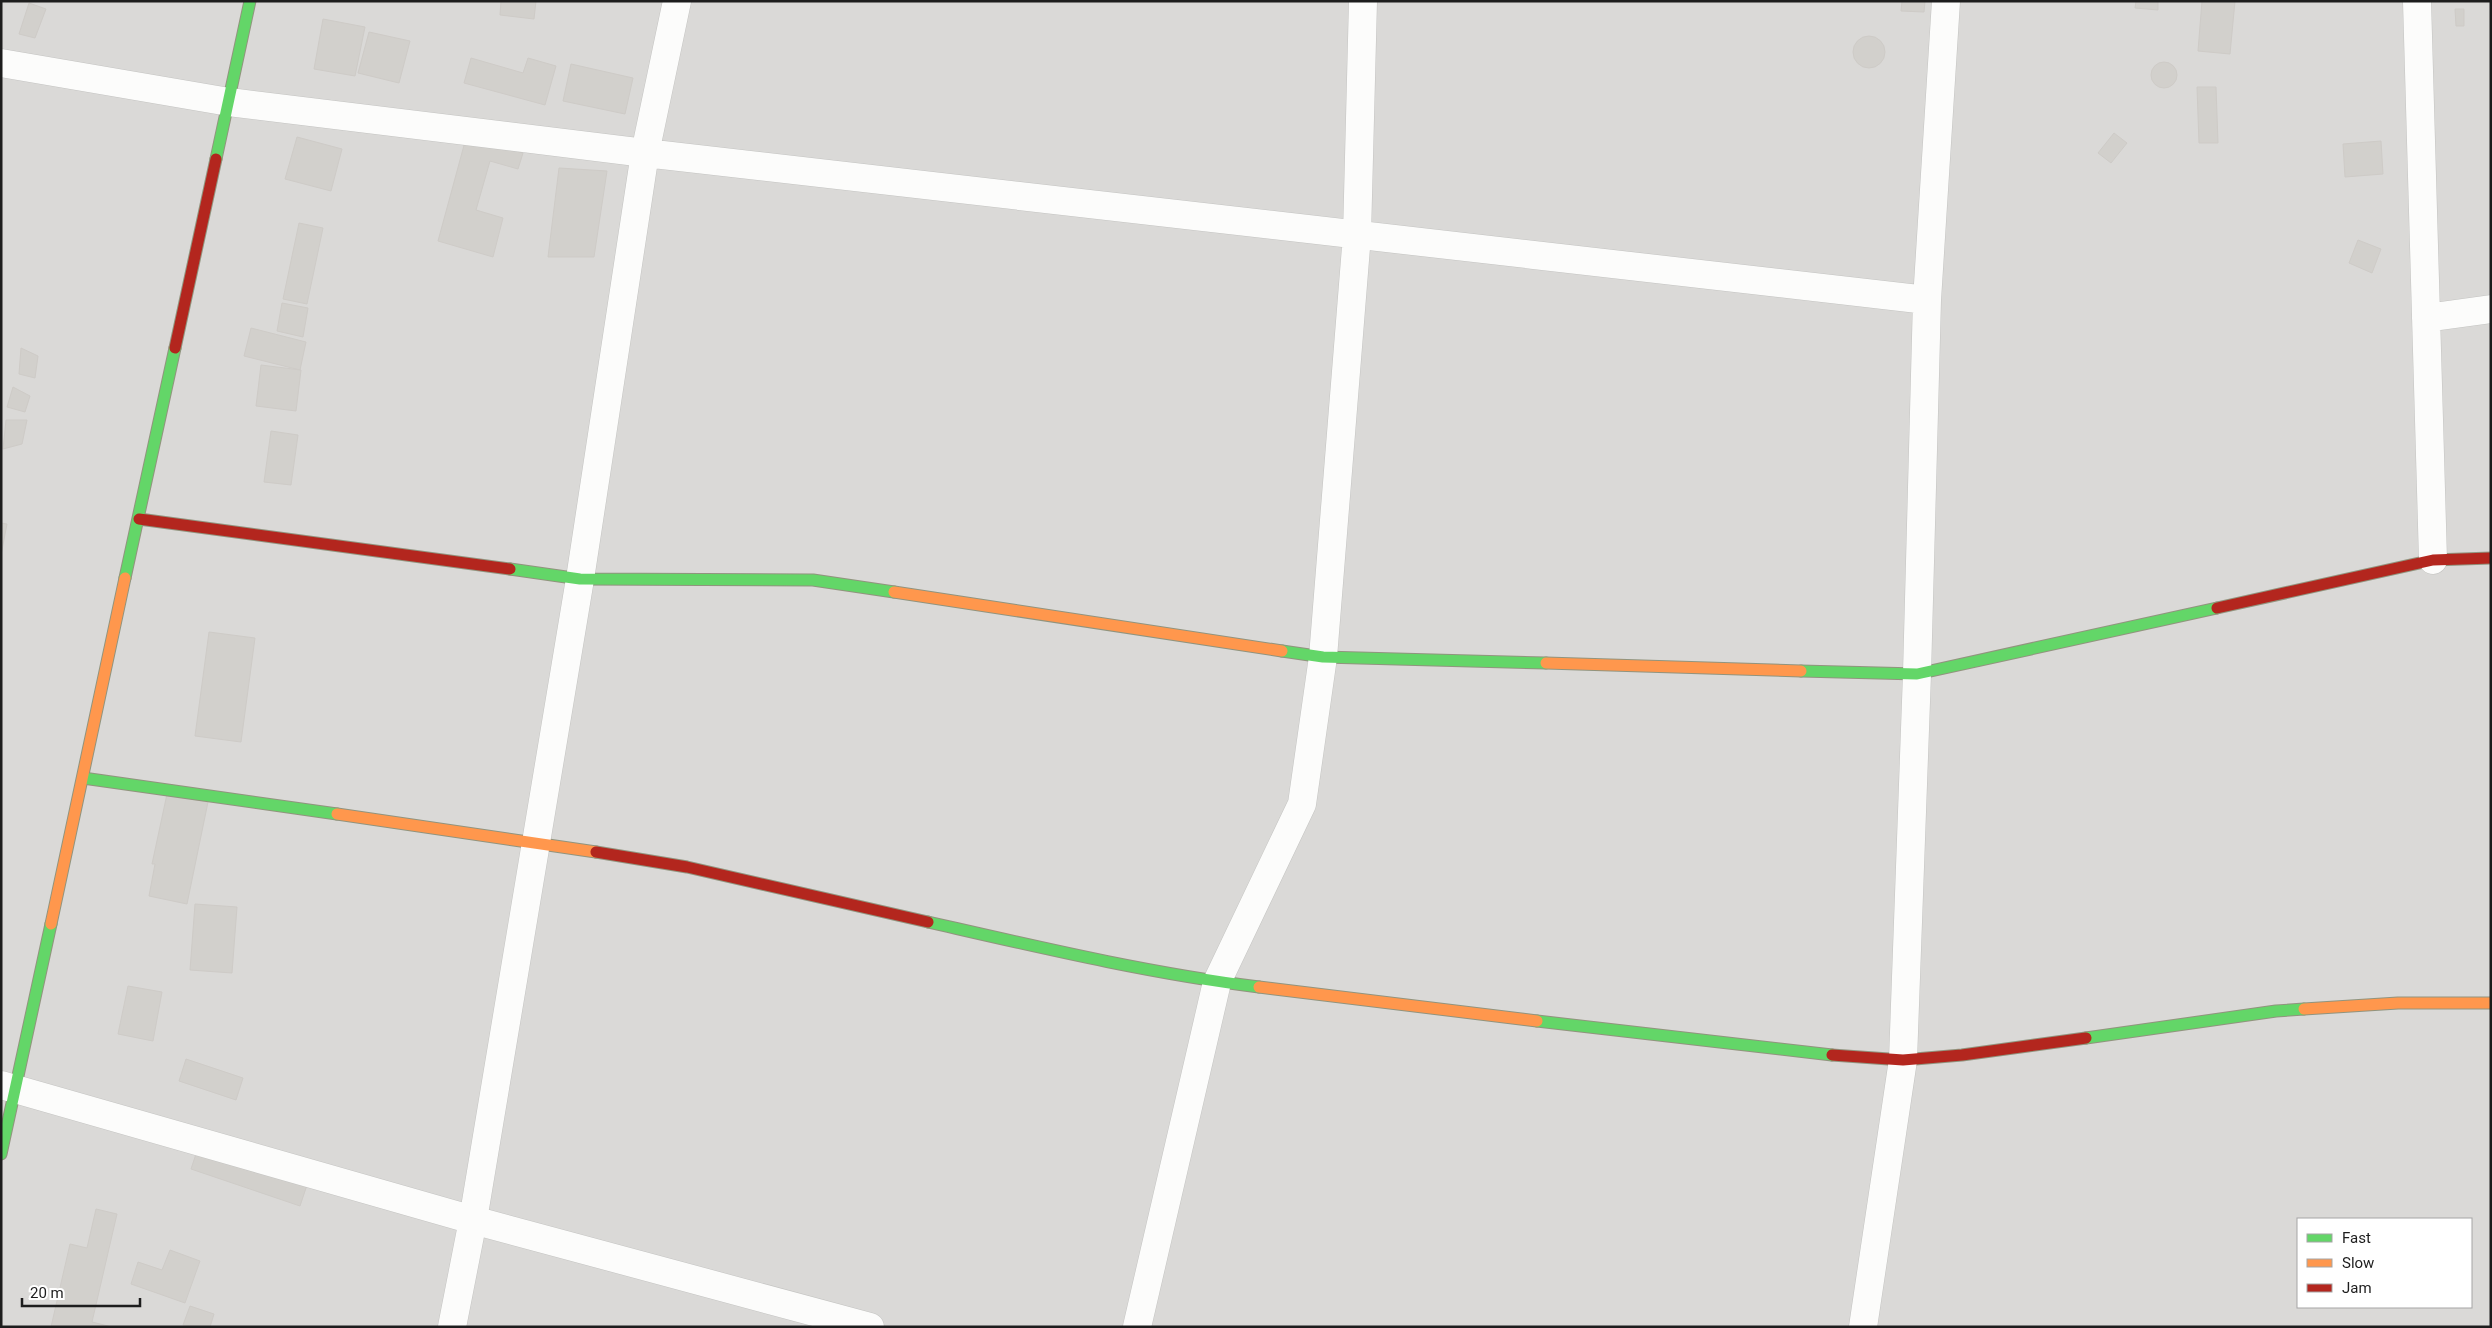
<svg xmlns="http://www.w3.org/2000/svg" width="2492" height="1328" font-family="Roboto,sans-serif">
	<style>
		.residential { fill: #dad9d7; fill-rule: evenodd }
		.building { fill: #d2d0cc; stroke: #cecbc7 }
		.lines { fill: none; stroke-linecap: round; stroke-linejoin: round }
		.street-casing { stroke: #c4c4c2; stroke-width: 29 }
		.fast-casing { stroke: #91947e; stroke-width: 13 }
		.slow-casing { stroke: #91947e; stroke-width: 13 }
		.jam-casing { stroke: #91947e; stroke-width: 13 }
		.street { stroke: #fcfcfb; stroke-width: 28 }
		.fast { stroke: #63d668; stroke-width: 11 }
		.slow { stroke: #ff974d; stroke-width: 11 }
		.jam { stroke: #b3261e; stroke-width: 11 }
	</style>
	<rect width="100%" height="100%" fill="#ebeae6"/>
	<path class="residential" d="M 1,1 L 2491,1 L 2491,1327 L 1,1327 ZM 2298,1219 L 2471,1219 L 2471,1307 L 2298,1307 Z"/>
	<path class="building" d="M 501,1 L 536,1 L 534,19 L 500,15 Z
		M 1902,1 L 1925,1 L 1924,12 L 1901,11 Z
		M 2136,1 L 2158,1 L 2158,10 L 2135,8 Z
		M 2202,1 L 2235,1 L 2230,54 L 2198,51 Z
		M 29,3 L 46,9 L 35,38 L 19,34 Z
		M 2455,9 L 2464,9 L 2464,26 L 2456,26 Z
		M 323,19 L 365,27 L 355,76 L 314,69 Z
		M 369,32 L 410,41 L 399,83 L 358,73 Z
		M1853 52a16 16 0 1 1 32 0a16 16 0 1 1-32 0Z
		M 471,58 L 523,73 L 528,58 L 556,66 L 545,105 L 464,83 Z
		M2151 75a13 13 0 1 1 26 0a13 13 0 1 1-26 0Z
		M 571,64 L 633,78 L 625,114 L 563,101 Z
		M 2197,87 L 2216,87 L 2218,143 L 2199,143 Z
		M 2114,133 L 2127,143 L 2111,163 L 2098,153 Z
		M 297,137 L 342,149 L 331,191 L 285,179 Z
		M 466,138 L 523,153 L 518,169 L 490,161 L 476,210 L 503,218 L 493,257 L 438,241 Z
		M 2381,141 L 2383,174 L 2345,177 L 2343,144 Z
		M 559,168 L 607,171 L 594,257 L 548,257 Z
		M 299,223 L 323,228 L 307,304 L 283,299 Z
		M 2358,240 L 2381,249 L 2372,273 L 2349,263 Z
		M 282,303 L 308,308 L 303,337 L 277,331 Z
		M 251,328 L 306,342 L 300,370 L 244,356 Z
		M 21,348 L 38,356 L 35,378 L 19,374 Z
		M 261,365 L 301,370 L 296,411 L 256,406 Z
		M 13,387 L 30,396 L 25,412 L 7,407 Z
		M 6,420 L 27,420 L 22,444 L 3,449 Z
		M 271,431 L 298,435 L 291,485 L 264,482 Z
		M 1,523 L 7,524 L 1,555 Z
		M 209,632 L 255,638 L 241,742 L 195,736 Z
		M 167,794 L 208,802 L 187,904 L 149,896 L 155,864 L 152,864 Z
		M 195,904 L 237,907 L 232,973 L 190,970 Z
		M 128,986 L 162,992 L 153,1041 L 118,1034 Z
		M 186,1059 L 243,1078 L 236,1100 L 179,1081 Z
		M 199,1145 L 308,1182 L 300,1206 L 191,1169 Z
		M 96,1209 L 117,1214 L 92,1322 L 112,1327 L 51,1327 L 70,1244 L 87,1248 Z
		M 170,1250 L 200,1261 L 185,1303 L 131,1284 L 138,1262 L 162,1270 Z
		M 190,1306 L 214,1314 L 210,1327 L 183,1325 Z"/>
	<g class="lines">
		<g class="street-casing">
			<path id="street" d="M 2417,1 L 2433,560
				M 1,63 L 229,102 L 645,153 L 1927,300
				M 2426,318 L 2491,309
				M 1,1085 L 473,1220 L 870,1327
				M 452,1327 L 473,1220 L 580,579 L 645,153 L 677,1
				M 1137,1327 L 1217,982 L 1302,804 L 1323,657 L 1357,235 L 1363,1
				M 1863,1327 L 1903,1060 L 1917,674 L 1927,300 L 1946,1"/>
		</g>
		<g class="fast-casing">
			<path id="fast" d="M 216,159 L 250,1
				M 510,569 L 580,579 L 813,580 L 894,592
				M 125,578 L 175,348
				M 1282,651 L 1323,657 L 1546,663
				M 1801,671 L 1917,674 L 2217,608
				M 83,778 L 337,814
				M 928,922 C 1038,947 1147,973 1259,987
				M 1537,1021 L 1832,1055
				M 2086,1038 L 2276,1011 L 2304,1009
				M 1,1154 L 51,924"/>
		</g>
		<g class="slow-casing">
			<path id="slow" d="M 894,592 L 1282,651
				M 1546,663 L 1801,671
				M 337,814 L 596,852
				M 51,924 L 125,578
				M 1259,987 L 1537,1021
				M 2304,1009 L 2398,1003 L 2491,1003"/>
		</g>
		<g class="jam-casing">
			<path id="jam" d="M 175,348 L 216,159
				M 139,519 L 510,569
				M 2217,608 L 2433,560 L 2491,558
				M 596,852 L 687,867 L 928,922
				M 1832,1055 L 1903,1060 L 1962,1055 L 2086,1038"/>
		</g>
		<use href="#street" class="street"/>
		<use href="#fast" class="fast"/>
		<use href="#slow" class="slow"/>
		<use href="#jam" class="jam"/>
	</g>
	<rect width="2492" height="1328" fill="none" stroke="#1d1d1d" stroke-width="5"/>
	<rect x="2297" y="1218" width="175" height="90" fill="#ffffff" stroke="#a5a5a5"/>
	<rect x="2307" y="1234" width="25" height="8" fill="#63d668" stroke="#a5a5a5"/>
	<text x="2342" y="1243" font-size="15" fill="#1d1d1d">Fast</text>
	<rect x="2307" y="1259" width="25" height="8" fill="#ff974d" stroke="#a5a5a5"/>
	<text x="2342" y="1268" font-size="15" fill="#1d1d1d">Slow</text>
	<rect x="2307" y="1284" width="25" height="8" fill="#b3261e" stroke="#a5a5a5"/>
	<text x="2342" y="1293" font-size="15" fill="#1d1d1d">Jam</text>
	<path d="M22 1298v8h118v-8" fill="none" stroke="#1d1d1d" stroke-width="2.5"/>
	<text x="30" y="1298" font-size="15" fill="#1d1d1d" stroke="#ffffff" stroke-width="4" paint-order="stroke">20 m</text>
</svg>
